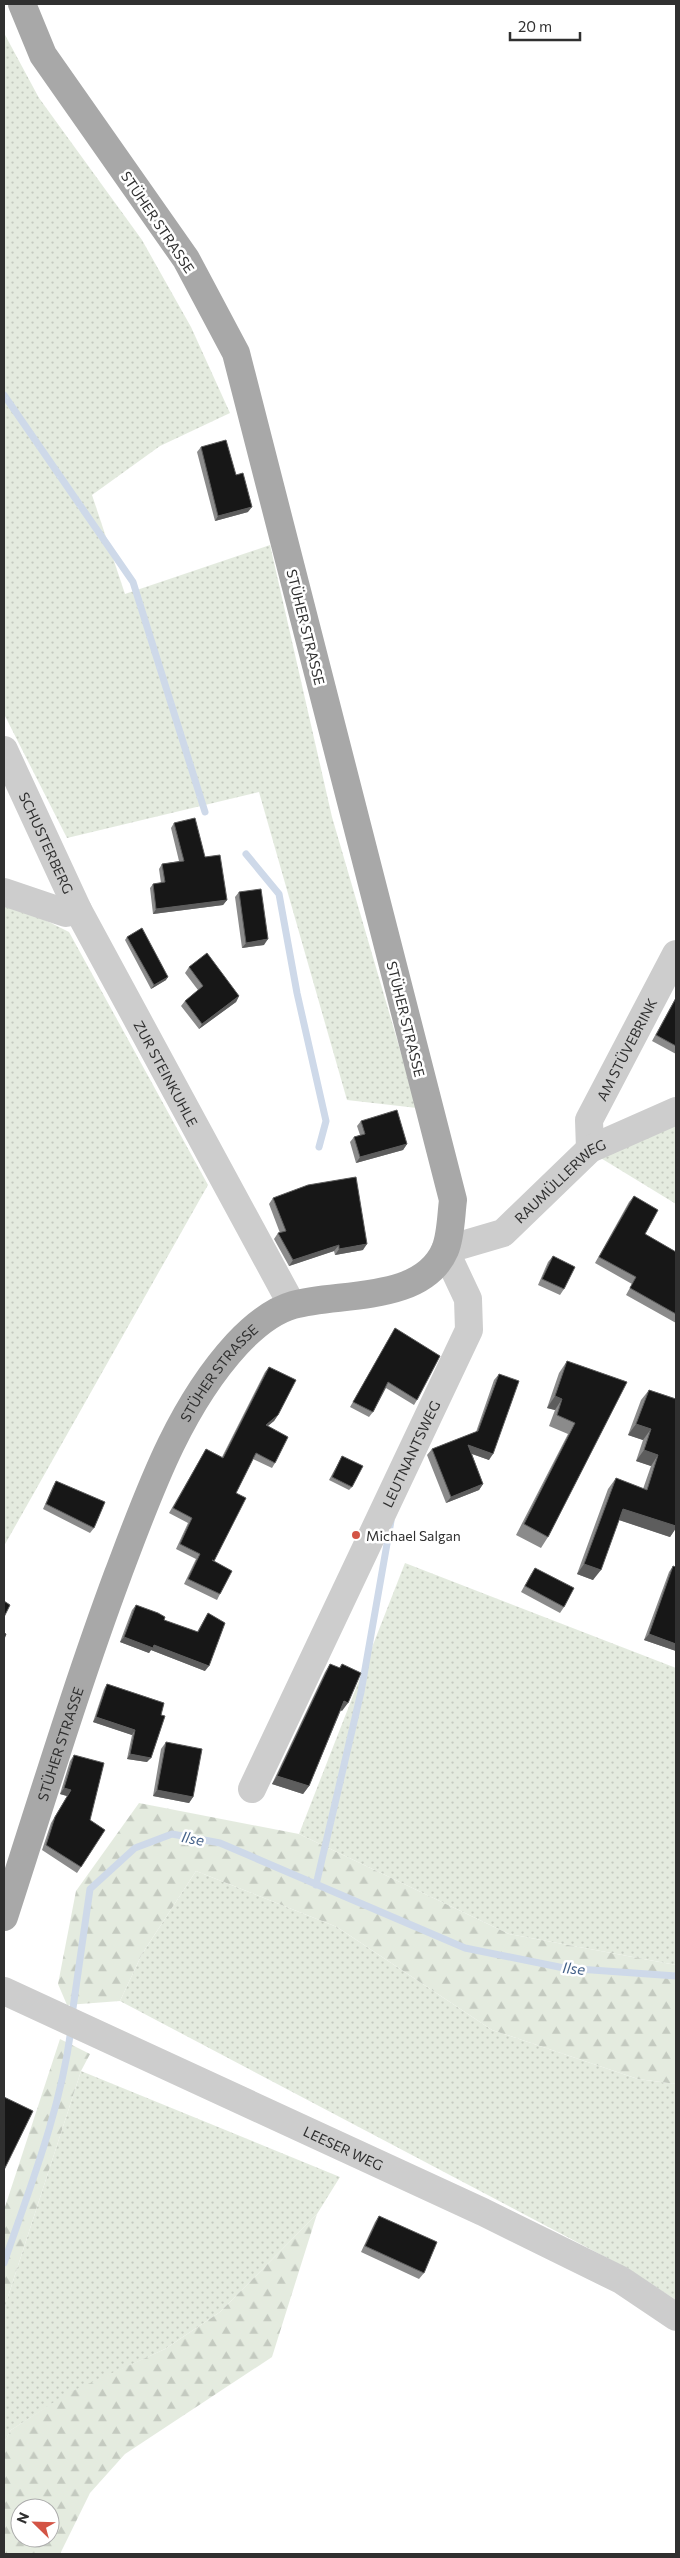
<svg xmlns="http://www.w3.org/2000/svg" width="680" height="2558" font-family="Commissioner,sans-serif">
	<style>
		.grass { fill: url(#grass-dots) }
		.forest { fill: url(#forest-firs); fill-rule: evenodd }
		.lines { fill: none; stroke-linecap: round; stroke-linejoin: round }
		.stream { stroke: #ced9e9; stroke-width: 7 }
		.minor { stroke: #cdcdcd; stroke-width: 28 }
		.major { stroke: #a8a8a8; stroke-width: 28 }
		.wall { fill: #8b8b8b }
		.shaded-wall { fill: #5d5d5d }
		.building { fill: #171717; stroke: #5d5d5d }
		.poi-dot { fill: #d35445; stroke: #fff; stroke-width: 2 }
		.labels { text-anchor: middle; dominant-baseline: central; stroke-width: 5; stroke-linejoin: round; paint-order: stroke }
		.street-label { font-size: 14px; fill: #303030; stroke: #fff }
		.poi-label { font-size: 14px; fill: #303030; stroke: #fff; text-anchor: start }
		.water-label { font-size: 15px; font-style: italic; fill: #46638a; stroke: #fff }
	</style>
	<defs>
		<pattern id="grass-dots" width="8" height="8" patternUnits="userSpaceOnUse" patternTransform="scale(1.25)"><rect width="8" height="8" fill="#e4ebdf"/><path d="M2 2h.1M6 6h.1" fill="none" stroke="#c4cac0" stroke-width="1.8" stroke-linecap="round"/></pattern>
		<pattern id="forest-firs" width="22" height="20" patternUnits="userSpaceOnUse" patternTransform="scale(1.25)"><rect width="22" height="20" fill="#e4ebdf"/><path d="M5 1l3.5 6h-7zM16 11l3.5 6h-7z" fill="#c4cac0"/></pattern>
	</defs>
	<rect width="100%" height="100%" fill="#fff"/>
	<path class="grass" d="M 4,33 L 39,98 L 142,240 L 191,327 L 230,413 L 160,446 L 92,495 L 125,594 L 270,545 L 332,817 L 417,1108 L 347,1100 L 259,792 L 67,838 L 4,714 Z
		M 4,903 L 41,918 L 69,932 L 208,1185 L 4,1546 Z
		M 676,1124 L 676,1204 L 599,1157 Z
		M 405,1563 L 676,1668 L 676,1965 L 509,1934 L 299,1834 Z
		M 196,1871 L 337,1927 L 492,2030 L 638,2079 L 676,2084 L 676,2300 L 626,2268 L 120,2001 L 142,1954 Z
		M 81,2071 L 340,2177 L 317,2214 L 220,2312 L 165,2349 L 68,2394 L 11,2430 L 4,2442 L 4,2309 Z"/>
	<path class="forest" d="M 139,1803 L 299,1834 L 509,1934 L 676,1965 L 676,2084 L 638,2079 L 492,2030 L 337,1927 L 196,1871 L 142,1954 L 120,2001 L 67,2005 L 58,1984 L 76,1891 Z
		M 60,2039 L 90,2054 L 81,2071 L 4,2309 L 4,2210 Z
		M 317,2214 L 272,2357 L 125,2454 L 90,2493 L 60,2554 L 4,2554 L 4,2442 L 11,2430 L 68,2393 L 165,2349 L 220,2312 ZM 20,2508 L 50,2508 L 50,2538 L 20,2538 Z"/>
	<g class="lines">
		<path class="stream" d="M 4,395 L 133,582 L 205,812
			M 246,854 L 279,894 L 297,993 L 326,1121 L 319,1147
			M 316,1885 L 361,1692 L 391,1521
			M 72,2015 L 90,1889 L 135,1848 L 172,1834 L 220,1843 L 465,1948 L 564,1968 L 676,1976
			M 4,2263 C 30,2187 61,2109 71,2029"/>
		<g class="minor">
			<path id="s1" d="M 4,750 L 78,910 L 292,1305"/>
			<path d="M 4,892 L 66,913 L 78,910"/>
			<path id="s2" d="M 590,1149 L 589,1120 L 676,954"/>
			<path id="s3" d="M 252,1789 L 469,1330 L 468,1299 L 445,1250 L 503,1233 L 590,1149 L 676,1111"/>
			<path id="s4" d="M 4,1991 L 483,2212 L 621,2280 L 676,2317"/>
		</g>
		<path class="major" id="s5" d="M 4,1917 C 41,1803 76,1687 118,1574 C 148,1495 178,1408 237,1344 C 252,1328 272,1311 293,1305 C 340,1292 422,1303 445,1250 C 451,1236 451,1215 453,1200 L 236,353 L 186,259 L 43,55 L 22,4"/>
	</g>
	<path class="wall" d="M 201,447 L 236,475 L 248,512 L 215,521 L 197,452 Z
		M 174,823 L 205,857 L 227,900 L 223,905 L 153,914 L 150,888 L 153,884 L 161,883 L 159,869 L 162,864 L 179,861 L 171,828 Z
		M 239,892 L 264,945 L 242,948 L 235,897 Z
		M 127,937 L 166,980 L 151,989 L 125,940 Z
		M 189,967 L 239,996 L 236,1002 L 199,1029 L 181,1006 L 185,1001 L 198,990 L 185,973 Z
		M 676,997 L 676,1054 L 652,1041 Z
		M 361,1121 L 407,1144 L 403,1150 L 356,1163 L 350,1142 L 354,1137 L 360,1135 L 357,1126 Z
		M 634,1196 L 645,1234 L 676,1252 L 676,1323 L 626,1295 L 632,1284 L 595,1263 L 629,1202 Z
		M 273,1198 L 363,1250 L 335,1255 L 334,1251 L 289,1266 L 274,1239 L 278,1233 L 280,1233 L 269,1204 Z
		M 553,1256 L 564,1289 L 560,1295 L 538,1285 L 548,1262 Z
		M 395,1328 L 417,1400 L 414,1405 L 386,1388 L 373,1412 L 369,1417 L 350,1407 Z
		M 567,1361 L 627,1382 L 548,1537 L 541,1548 L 516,1535 L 568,1434 L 549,1426 L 555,1410 L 547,1408 L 559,1373 Z
		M 269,1367 L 278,1415 L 274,1421 L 267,1426 L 275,1463 L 272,1468 L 253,1459 L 236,1493 L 214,1561 L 220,1594 L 217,1600 L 184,1584 L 196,1559 L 176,1549 L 188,1523 L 169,1513 L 206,1449 L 222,1457 L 265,1372 Z
		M 499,1374 L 489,1460 L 472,1454 L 483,1484 L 479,1490 L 446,1503 L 427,1455 L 432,1449 L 476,1432 L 494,1380 Z
		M 649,1390 L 676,1399 L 676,1528 L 670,1537 L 619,1520 L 593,1580 L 577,1574 L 608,1489 L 616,1478 L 643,1489 L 651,1466 L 636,1461 L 643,1440 L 628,1435 L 641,1400 Z
		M 342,1456 L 352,1487 L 349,1490 L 329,1480 Z
		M 56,1481 L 94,1528 L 90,1533 L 43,1509 L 53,1486 Z
		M 673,1566 L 676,1651 L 644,1640 L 669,1572 Z
		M 535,1568 L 564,1607 L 560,1613 L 521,1592 L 531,1574 Z
		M 136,1605 L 164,1620 L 197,1632 L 205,1618 L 208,1613 L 205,1671 L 151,1650 L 149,1653 L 120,1642 L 132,1610 Z
		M 330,1664 L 339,1668 L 342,1664 L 342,1711 L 341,1710 L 309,1786 L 303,1794 L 272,1784 L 325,1672 Z
		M 107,1684 L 164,1703 L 147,1762 L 127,1759 L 132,1735 L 93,1722 L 104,1689 Z
		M 166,1742 L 193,1797 L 189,1803 L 153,1796 L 161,1749 Z
		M 74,1755 L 90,1820 L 81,1867 L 77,1873 L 42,1850 L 51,1823 L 67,1796 L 60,1794 L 70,1761 Z
		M 379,2216 L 424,2273 L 419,2279 L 361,2252 L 375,2222 Z"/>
	<path class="shaded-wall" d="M 252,507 L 248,512 L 215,521 L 218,516 Z
		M 227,900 L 223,905 L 153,914 L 156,909 Z
		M 268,939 L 264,945 L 242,948 L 246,943 Z
		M 168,977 L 166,980 L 151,989 L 154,985 Z
		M 239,996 L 236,1002 L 199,1029 L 202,1024 Z
		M 407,1144 L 403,1150 L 356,1163 L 360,1157 Z
		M 367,1244 L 363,1250 L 335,1255 L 339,1249 Z
		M 339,1245 L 334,1251 L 289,1266 L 293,1260 Z
		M 555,1396 L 562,1399 L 555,1410 L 547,1408 Z
		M 278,1415 L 274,1421 L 262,1431 L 266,1425 Z
		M 636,1424 L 651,1429 L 643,1440 L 628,1435 Z
		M 468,1445 L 493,1454 L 489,1460 L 464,1451 Z
		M 644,1450 L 658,1455 L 651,1466 L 636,1461 Z
		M 483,1484 L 479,1490 L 446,1503 L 451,1497 Z
		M 623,1509 L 676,1526 L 676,1528 L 670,1537 L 616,1519 Z
		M 584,1564 L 601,1570 L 593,1580 L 577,1574 Z
		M 649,1634 L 676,1644 L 676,1651 L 644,1640 Z
		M 124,1637 L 154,1645 L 209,1666 L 205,1671 L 151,1650 L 149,1653 L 120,1642 Z
		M 344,1701 L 348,1703 L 342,1711 L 339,1709 Z
		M 96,1717 L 135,1730 L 132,1735 L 93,1722 Z
		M 130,1754 L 151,1758 L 147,1762 L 127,1759 Z
		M 277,1776 L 309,1786 L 303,1794 L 272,1784 Z
		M 64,1788 L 71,1790 L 67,1796 L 60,1794 Z
		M 157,1790 L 193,1797 L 189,1803 L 153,1796 Z"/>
	<path class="building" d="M 226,440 L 236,475 L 243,473 L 252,507 L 218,516 L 201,447 Z
		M 195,818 L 205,857 L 220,855 L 227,900 L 156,909 L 153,884 L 165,882 L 162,864 L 184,861 L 174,823 Z
		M 261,889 L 268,939 L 246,943 L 239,892 Z
		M 142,928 L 168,977 L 154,985 L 127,937 Z
		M 207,953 L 239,996 L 202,1024 L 185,1001 L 203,986 L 189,967 Z
		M 676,998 L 676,1046 L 656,1035 Z
		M 397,1110 L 407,1144 L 360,1157 L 354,1137 L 365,1134 L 361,1121 Z
		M 356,1177 L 367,1244 L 339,1249 L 339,1245 L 293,1260 L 278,1233 L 286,1231 L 273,1198 L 308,1185 Z
		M 634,1196 L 658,1210 L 645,1234 L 676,1252 L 676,1314 L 630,1288 L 636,1277 L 599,1257 Z
		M 553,1256 L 575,1267 L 564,1289 L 542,1279 Z
		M 395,1328 L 440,1356 L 417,1400 L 388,1382 L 373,1412 L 353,1402 Z
		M 567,1361 L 627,1382 L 548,1537 L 524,1524 L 575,1423 L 557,1415 L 562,1399 L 555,1396 Z
		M 269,1367 L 296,1380 L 278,1415 L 266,1425 L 288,1437 L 275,1463 L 256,1453 L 236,1493 L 246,1498 L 214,1561 L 212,1560 L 232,1571 L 220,1594 L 188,1579 L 200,1554 L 180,1544 L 192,1518 L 173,1508 L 206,1449 L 223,1458 Z
		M 499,1374 L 519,1381 L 493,1454 L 468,1445 L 483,1484 L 451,1497 L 432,1449 L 478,1431 Z
		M 649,1390 L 676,1399 L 676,1526 L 623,1509 L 601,1570 L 584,1564 L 616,1478 L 647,1490 L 658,1455 L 644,1450 L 651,1429 L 636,1424 Z
		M 342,1456 L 363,1466 L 352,1487 L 332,1477 Z
		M 56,1481 L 105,1502 L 94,1528 L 46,1504 Z
		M 673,1566 L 676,1567 L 676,1644 L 649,1634 Z
		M 535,1568 L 574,1588 L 564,1607 L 525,1586 Z
		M 4,1601 L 10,1605 L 4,1617 Z
		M 136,1605 L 158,1613 L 165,1617 L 164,1620 L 198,1632 L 208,1613 L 225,1623 L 209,1666 L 154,1645 L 153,1648 L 124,1637 Z
		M 4,1633 L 6,1634 L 4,1639 Z
		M 330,1664 L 340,1668 L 342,1664 L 361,1673 L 348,1703 L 344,1701 L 309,1786 L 277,1776 Z
		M 107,1684 L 164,1703 L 161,1715 L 165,1716 L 151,1758 L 130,1754 L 135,1730 L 96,1717 Z
		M 166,1742 L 202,1749 L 193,1797 L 157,1790 Z
		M 74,1755 L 104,1763 L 90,1820 L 105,1830 L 81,1867 L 46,1845 L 55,1817 L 71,1790 L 64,1788 Z
		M 4,2097 L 33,2111 L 4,2170 Z
		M 379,2216 L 437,2242 L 424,2273 L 365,2246 Z"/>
	<circle class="poi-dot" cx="356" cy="1535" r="5"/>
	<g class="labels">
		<g class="street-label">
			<text transform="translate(158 222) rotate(56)">STÜHER STRASSE</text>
			<text transform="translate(306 627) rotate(76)">STÜHER STRASSE</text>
			<text stroke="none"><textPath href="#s1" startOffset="102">SCHUSTERBERG</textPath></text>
			<text transform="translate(406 1019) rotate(76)">STÜHER STRASSE</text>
			<text stroke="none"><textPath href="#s2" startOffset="109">AM STÜVEBRINK</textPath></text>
			<text stroke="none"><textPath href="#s1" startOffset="362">ZUR STEINKUHLE</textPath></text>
			<text stroke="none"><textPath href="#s3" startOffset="731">RAUMÜLLERWEG</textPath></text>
			<text stroke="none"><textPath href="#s5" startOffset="588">STÜHER STRASSE</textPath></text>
			<text stroke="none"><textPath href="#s3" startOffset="371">LEUTNANTSWEG</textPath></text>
			<text stroke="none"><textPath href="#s5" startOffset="182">STÜHER STRASSE</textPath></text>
			<text stroke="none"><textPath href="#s4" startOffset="374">LEESER WEG</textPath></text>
		</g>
		<g class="poi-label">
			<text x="366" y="1535">Michael Salgan</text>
		</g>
		<g class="water-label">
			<text transform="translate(193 1838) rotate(11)">Ilse</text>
			<text transform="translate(574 1968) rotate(6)">Ilse</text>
		</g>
	</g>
	<rect width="680" height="2558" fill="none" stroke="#303030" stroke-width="10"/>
	<g transform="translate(35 2523) rotate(293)"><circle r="24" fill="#ffffff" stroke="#acacac"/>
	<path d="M0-4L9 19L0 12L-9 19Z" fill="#d35445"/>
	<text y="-8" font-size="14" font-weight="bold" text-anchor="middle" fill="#303030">N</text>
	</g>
	<path d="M510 32v8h70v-8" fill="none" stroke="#303030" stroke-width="2.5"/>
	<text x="518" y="32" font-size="15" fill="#303030" stroke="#ffffff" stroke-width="4" paint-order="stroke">20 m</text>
</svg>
